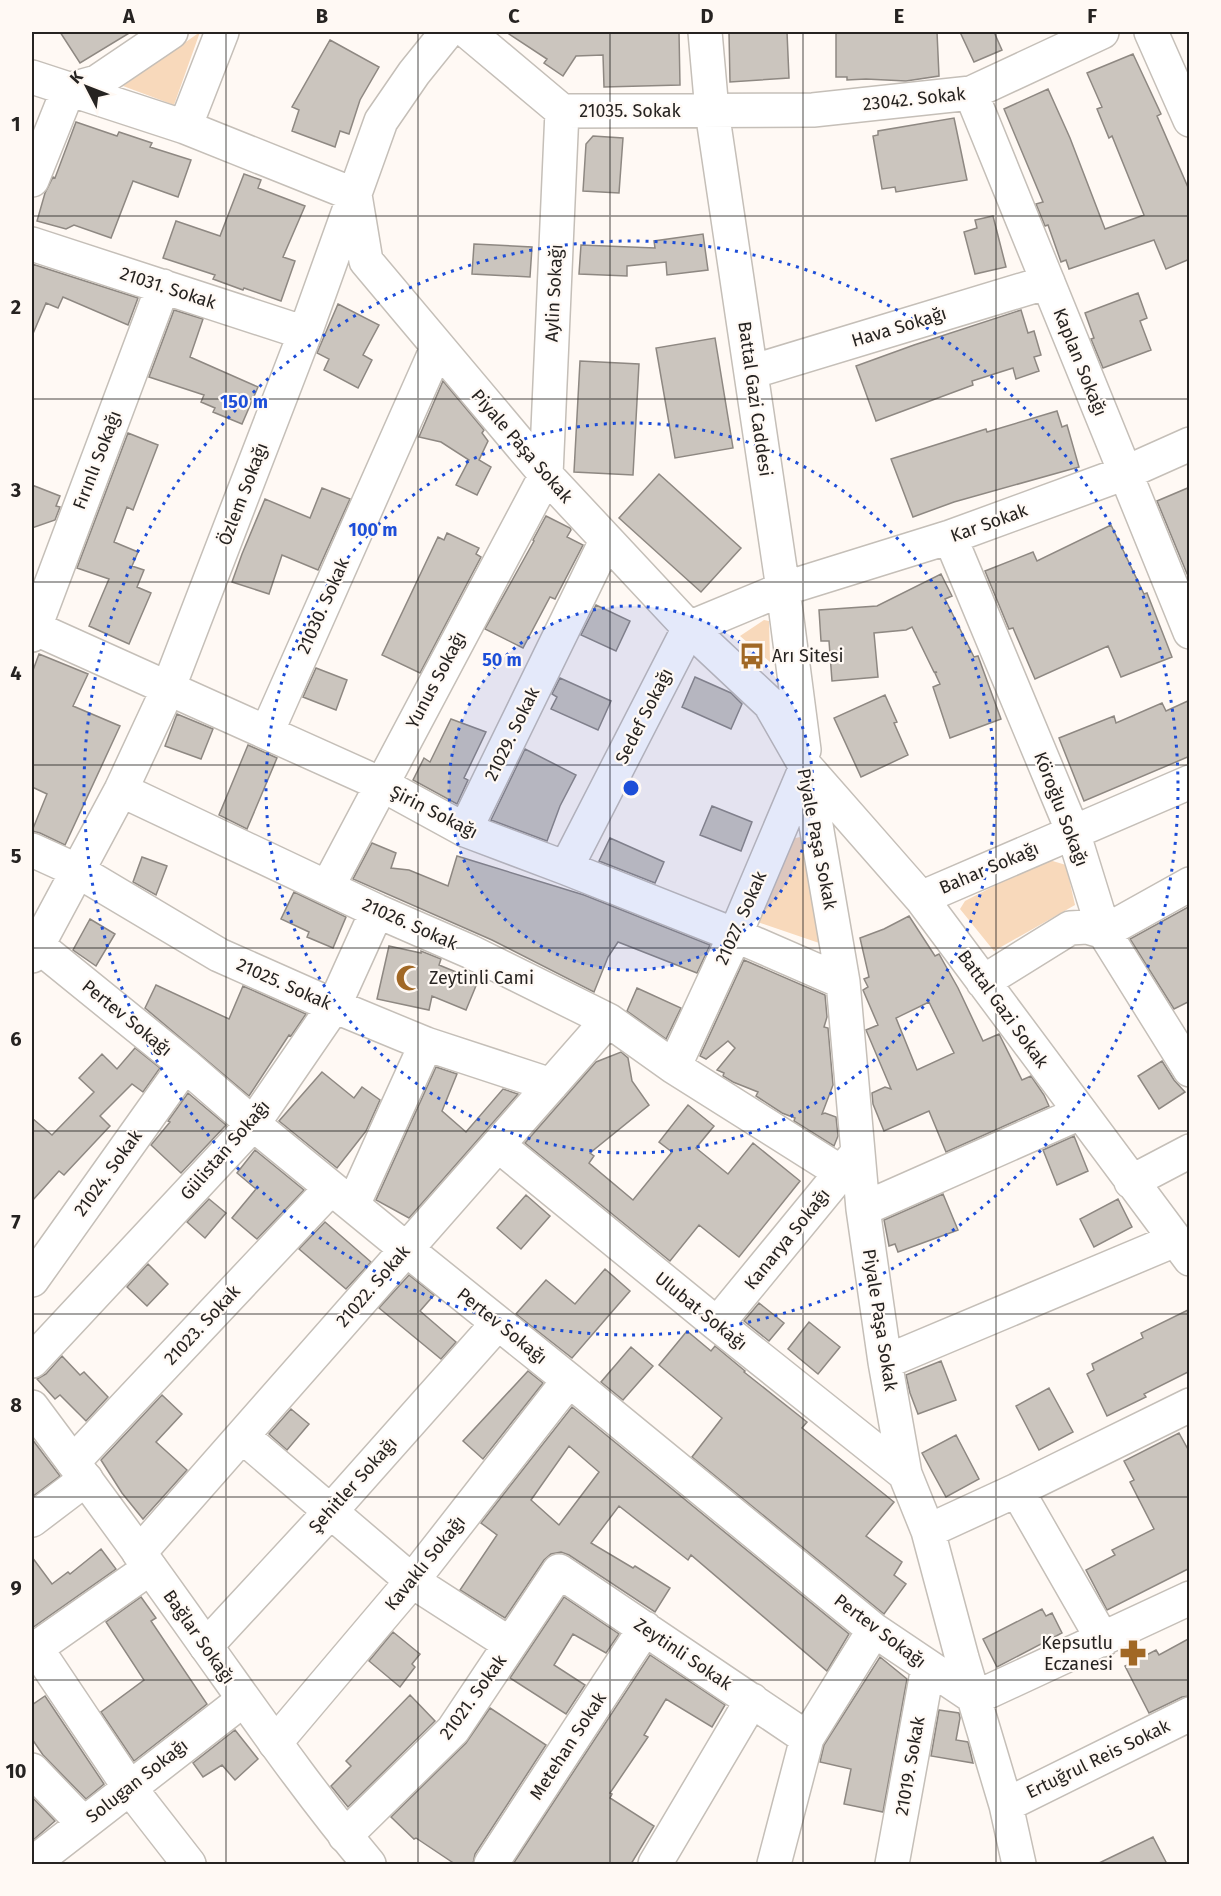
<svg xmlns="http://www.w3.org/2000/svg" width="1221" height="1896" font-family="'Fira Sans',sans-serif">
	<style>
		.green { fill: #f8d9bb }
		.building { fill: #cbc5be; stroke: #8e8882; stroke-width: 1.5; fill-rule: evenodd }
		.lines { fill: none; stroke-linecap: round; stroke-linejoin: round }
		.minor-casing { stroke: #c5bfb8; stroke-width: 36 }
		.major-casing { stroke: #c5bfb8; stroke-width: 36 }
		.minor { stroke: #fff; stroke-width: 33 }
		.major { stroke: #fff; stroke-width: 33 }
		.grid { fill: none; stroke: #262321; stroke-width: 1.5; stroke-opacity: 0.55 }
		.ring { fill: none; stroke: #1d4ed8; stroke-width: 3; stroke-dasharray: 3 6 }
		.labels { text-anchor: middle; dominant-baseline: central; stroke-width: 4.5; stroke-linejoin: round; paint-order: stroke }
		.street-label { font-size: 18px; fill: #262321; stroke: #fff9f4 }
		.poi-label { font-size: 18px; fill: #262321; stroke: #fff9f4; text-anchor: start }
		.centre { fill: #1d4ed8; stroke: #fff9f4; stroke-width: 3 }
		.ring-label { font-size: 18px; text-anchor: middle; font-weight: bold; fill: #1d4ed8; stroke: #fff9f4; stroke-width: 4.5; stroke-linejoin: round; paint-order: stroke }
		.neatline { fill: none; stroke: #262321; stroke-width: 2 }
		.grid-label { font-size: 20px; text-anchor: middle; font-weight: bold; fill: #262321 }
	</style>
	<rect width="100%" height="100%" fill="#fff9f4"/>
	<path class="green" d="M 200,32 L 174,105 L 123,86 Z
		M 764,620 L 769,621 L 770,662 L 740,636 Z
		M 800,837 L 808,840 L 822,944 L 749,919 L 791,839 Z
		M 1046,859 L 1066,865 L 1075,905 L 994,951 L 960,909 L 965,901 Z"/>
	<path class="building" d="M 60,32 L 131,32 L 80,63 Z
		M 506,32 L 679,32 L 680,85 L 604,87 L 603,55 L 576,56 L 563,76 L 544,63 L 547,59 Z
		M 765,32 L 787,32 L 789,78 L 730,82 L 729,33 Z
		M 836,32 L 937,32 L 939,76 L 906,81 L 866,79 L 847,80 L 847,77 L 836,77 Z
		M 960,32 L 994,32 L 1002,50 L 974,62 Z
		M 330,40 L 379,67 L 360,100 L 349,134 L 340,131 L 335,147 L 292,131 L 299,110 L 292,107 Z
		M 1133,54 L 1161,114 L 1157,116 L 1190,192 L 1190,259 L 1166,269 L 1154,240 L 1069,269 L 1066,260 L 1061,262 L 1048,225 L 1045,226 L 1036,204 L 1043,202 L 1004,109 L 1048,89 L 1070,138 L 1105,229 L 1144,215 L 1112,136 L 1109,138 L 1097,109 L 1102,107 L 1087,73 Z
		M 954,118 L 967,180 L 896,192 L 895,187 L 882,189 L 873,136 L 878,135 L 878,131 Z
		M 76,122 L 117,136 L 119,132 L 152,143 L 150,147 L 191,160 L 178,197 L 133,181 L 111,238 L 74,225 L 66,229 L 37,221 L 45,193 L 53,177 L 55,178 Z
		M 593,136 L 623,138 L 619,193 L 583,191 L 586,144 Z
		M 244,174 L 261,180 L 258,188 L 305,206 L 283,257 L 295,261 L 281,301 L 244,288 L 243,290 L 213,279 L 215,275 L 163,258 L 176,221 L 220,236 Z
		M 993,216 L 1006,267 L 975,274 L 964,232 L 977,228 L 975,220 Z
		M 703,234 L 708,270 L 667,275 L 666,262 L 627,266 L 627,276 L 579,274 L 581,245 L 655,248 L 654,241 Z
		M 474,244 L 532,247 L 530,277 L 472,274 Z
		M 32,264 L 138,298 L 128,325 L 63,297 L 58,308 L 46,303 L 32,336 Z
		M 1138,293 L 1147,318 L 1140,321 L 1151,350 L 1103,368 L 1091,339 L 1094,338 L 1085,313 Z
		M 338,304 L 379,325 L 363,355 L 372,360 L 358,388 L 324,370 L 329,359 L 317,353 Z
		M 174,310 L 203,319 L 190,357 L 258,387 L 242,424 L 213,412 L 215,408 L 201,402 L 204,395 L 149,377 Z
		M 1021,310 L 1028,333 L 1034,331 L 1041,355 L 1034,357 L 1039,371 L 1016,379 L 1013,368 L 972,381 L 973,385 L 876,421 L 856,366 L 914,345 Z
		M 715,338 L 733,448 L 675,458 L 656,348 Z
		M 580,361 L 639,364 L 633,475 L 574,472 Z
		M 443,381 L 484,430 L 482,433 L 488,441 L 479,460 L 491,467 L 477,495 L 456,485 L 469,460 L 441,442 L 419,437 Z
		M 1057,411 L 1062,427 L 1067,425 L 1079,467 L 954,502 L 913,517 L 891,459 L 986,429 L 987,432 Z
		M 128,433 L 158,445 L 133,510 L 127,507 L 114,542 L 138,552 L 132,566 L 144,570 L 137,587 L 151,593 L 129,644 L 89,626 L 109,579 L 77,568 Z
		M 659,474 L 741,548 L 701,592 L 619,518 Z
		M 32,485 L 60,496 L 56,506 L 60,507 L 55,520 L 32,528 Z
		M 1190,487 L 1190,581 L 1157,501 Z
		M 322,488 L 350,499 L 318,570 L 282,555 L 269,594 L 232,582 L 242,554 L 265,499 L 310,518 Z
		M 546,516 L 570,528 L 571,530 L 567,537 L 583,545 L 555,599 L 550,597 L 523,648 L 485,629 L 534,541 L 533,540 Z
		M 1111,525 L 1144,594 L 1147,593 L 1172,657 L 1121,677 L 1108,646 L 1035,679 L 1013,628 L 1009,629 L 985,571 L 1033,552 L 1037,561 Z
		M 447,533 L 479,548 L 476,554 L 481,557 L 420,673 L 382,655 L 438,537 L 444,540 Z
		M 941,574 L 952,596 L 945,599 L 974,657 L 978,656 L 1001,719 L 950,738 L 933,687 L 940,684 L 935,673 L 937,672 L 934,672 L 912,627 L 906,630 L 874,633 L 878,677 L 832,681 L 829,641 L 821,641 L 819,610 L 877,606 Z
		M 596,605 L 630,621 L 616,651 L 581,635 Z
		M 39,654 L 88,674 L 73,706 L 120,726 L 65,845 L 40,833 L 32,831 L 47,794 L 32,787 L 32,673 Z
		M 316,668 L 347,680 L 336,710 L 303,697 Z
		M 695,677 L 731,693 L 742,704 L 731,729 L 682,707 Z
		M 560,678 L 611,701 L 598,730 L 551,709 L 557,697 L 552,694 Z
		M 885,695 L 897,722 L 894,723 L 908,755 L 861,777 L 834,718 Z
		M 1190,700 L 1190,756 L 1084,801 L 1059,738 L 1114,716 L 1116,723 L 1162,703 L 1166,711 Z
		M 177,714 L 213,729 L 201,759 L 165,746 Z
		M 451,719 L 486,732 L 464,778 L 468,780 L 457,804 L 413,780 L 424,758 L 430,762 Z
		M 248,745 L 277,758 L 247,829 L 219,815 Z
		M 525,749 L 576,775 L 560,806 L 547,841 L 491,820 Z
		M 712,806 L 752,822 L 741,851 L 700,835 Z
		M 610,838 L 664,862 L 655,883 L 599,861 Z
		M 372,843 L 396,853 L 391,868 L 409,870 L 448,886 L 457,856 L 584,895 L 710,945 L 697,973 L 618,942 L 608,957 L 594,992 L 492,940 L 353,879 Z
		M 142,857 L 167,866 L 156,895 L 133,882 Z
		M 294,892 L 346,917 L 333,948 L 307,937 L 309,932 L 281,919 Z
		M 1190,906 L 1190,1001 L 1174,1009 L 1130,939 Z
		M 909,916 L 935,956 L 939,954 L 958,988 L 983,1041 L 999,1034 L 1022,1080 L 1031,1076 L 1044,1095 L 1049,1106 L 946,1152 L 929,1111 L 884,1131 L 873,1104 L 872,1093 L 885,1087 L 891,1089 L 866,1030 L 878,1025 L 863,990 L 868,987 L 864,979 L 869,977 L 860,938 L 884,929 ZM 929,1002 L 954,1053 L 917,1070 L 896,1018 Z
		M 90,919 L 115,934 L 96,966 L 73,950 Z
		M 389,946 L 421,953 L 421,951 L 441,959 L 439,965 L 478,981 L 466,1010 L 432,996 L 429,1010 L 377,999 Z
		M 744,960 L 825,995 L 827,1017 L 824,1027 L 828,1028 L 833,1085 L 822,1114 L 825,1113 L 836,1117 L 838,1136 L 834,1146 L 794,1121 L 795,1118 L 782,1113 L 756,1096 L 758,1092 L 733,1082 L 723,1076 L 724,1073 L 717,1070 L 735,1048 L 728,1041 L 706,1059 L 700,1056 Z
		M 156,985 L 229,1019 L 243,986 L 306,1014 L 291,1036 L 289,1035 L 249,1096 L 145,1008 Z
		M 637,988 L 681,1008 L 666,1039 L 627,1011 Z
		M 135,1048 L 160,1068 L 143,1092 L 132,1084 L 100,1116 L 110,1126 L 64,1175 L 59,1171 L 32,1201 L 32,1118 L 52,1135 L 94,1092 L 79,1078 L 102,1054 L 117,1069 Z
		M 621,1052 L 628,1058 L 632,1081 L 649,1105 L 590,1153 L 594,1156 L 589,1163 L 633,1200 L 672,1152 L 659,1142 L 688,1105 L 714,1126 L 696,1148 L 728,1174 L 753,1143 L 800,1181 L 739,1257 L 699,1225 L 670,1261 L 525,1143 L 596,1062 Z
		M 1162,1061 L 1174,1080 L 1185,1092 L 1159,1109 L 1138,1076 Z
		M 436,1067 L 457,1074 L 442,1111 L 466,1132 L 503,1089 L 518,1094 L 409,1218 L 376,1200 Z
		M 322,1072 L 354,1098 L 362,1087 L 380,1100 L 366,1131 L 337,1168 L 279,1121 Z
		M 188,1093 L 226,1125 L 181,1173 L 151,1145 L 170,1122 L 168,1121 Z
		M 1074,1136 L 1088,1171 L 1057,1185 L 1043,1150 Z
		M 255,1150 L 304,1190 L 257,1239 L 232,1218 L 256,1189 L 237,1173 Z
		M 943,1194 L 958,1230 L 898,1252 L 895,1244 L 889,1246 L 884,1220 Z
		M 526,1195 L 550,1216 L 521,1249 L 497,1228 Z
		M 209,1199 L 226,1213 L 205,1238 L 187,1222 Z
		M 1118,1199 L 1132,1227 L 1094,1247 L 1080,1219 Z
		M 325,1222 L 371,1262 L 346,1289 L 299,1249 Z
		M 148,1264 L 168,1284 L 147,1306 L 127,1287 Z
		M 605,1269 L 630,1291 L 572,1358 L 516,1314 L 546,1280 L 575,1304 Z
		M 409,1275 L 434,1295 L 420,1311 L 456,1342 L 441,1359 L 379,1308 Z
		M 759,1303 L 784,1323 L 769,1341 L 744,1321 Z
		M 1190,1309 L 1190,1371 L 1144,1394 L 1146,1397 L 1107,1416 L 1087,1374 L 1094,1370 L 1092,1364 L 1143,1338 L 1141,1333 Z
		M 809,1322 L 840,1347 L 818,1374 L 788,1349 Z
		M 687,1331 L 711,1351 L 715,1346 L 745,1371 L 744,1372 L 807,1422 L 802,1428 L 894,1502 L 866,1536 L 902,1562 L 894,1575 L 906,1584 L 884,1614 L 692,1457 L 722,1418 L 659,1365 Z
		M 631,1347 L 653,1366 L 623,1400 L 601,1382 Z
		M 62,1356 L 80,1375 L 84,1372 L 108,1397 L 86,1421 L 60,1395 L 55,1399 L 37,1379 L 46,1374 Z
		M 941,1361 L 956,1400 L 918,1414 L 910,1393 L 906,1375 Z
		M 528,1371 L 543,1383 L 483,1459 L 463,1441 Z
		M 1049,1388 L 1073,1432 L 1039,1450 L 1016,1406 Z
		M 162,1395 L 182,1414 L 156,1442 L 187,1470 L 143,1519 L 122,1493 L 101,1460 Z
		M 572,1407 L 849,1634 L 827,1671 L 691,1555 L 688,1560 L 619,1506 L 591,1543 L 633,1568 L 635,1566 L 670,1588 L 655,1612 L 569,1555 L 561,1552 L 551,1554 L 544,1560 L 505,1618 L 460,1590 L 497,1535 L 481,1523 ZM 569,1446 L 599,1472 L 559,1525 L 531,1500 Z
		M 291,1409 L 309,1424 L 287,1450 L 269,1434 Z
		M 1179,1433 L 1190,1453 L 1190,1568 L 1107,1610 L 1086,1570 L 1115,1555 L 1112,1550 L 1154,1529 L 1130,1482 L 1134,1480 L 1124,1461 Z
		M 956,1435 L 979,1479 L 946,1497 L 922,1453 Z
		M 32,1439 L 60,1476 L 32,1497 Z
		M 101,1549 L 116,1569 L 32,1628 L 32,1557 L 52,1584 L 68,1572 L 70,1574 Z
		M 141,1597 L 156,1618 L 151,1621 L 207,1704 L 134,1761 L 101,1712 L 144,1680 L 106,1622 Z
		M 564,1597 L 619,1634 L 606,1653 L 573,1634 L 554,1665 L 585,1685 L 566,1714 L 510,1678 Z
		M 1042,1609 L 1046,1616 L 1052,1613 L 1062,1633 L 997,1667 L 983,1639 Z
		M 393,1632 L 420,1654 L 412,1664 L 415,1667 L 400,1687 L 369,1661 Z
		M 1190,1638 L 1190,1696 L 1182,1697 L 1149,1713 L 1125,1666 L 1156,1650 L 1159,1655 Z
		M 650,1655 L 725,1705 L 712,1727 L 666,1699 L 644,1735 L 648,1737 L 610,1793 L 612,1794 L 610,1798 L 654,1826 L 631,1864 L 513,1864 Z
		M 880,1657 L 907,1679 L 883,1812 L 844,1804 L 851,1769 L 820,1762 L 824,1745 Z
		M 410,1695 L 435,1721 L 348,1807 L 331,1786 L 351,1766 L 346,1761 Z
		M 45,1696 L 104,1784 L 86,1799 L 43,1755 L 32,1739 L 32,1705 Z
		M 490,1708 L 546,1745 L 475,1854 L 473,1864 L 455,1864 L 416,1838 L 414,1839 L 391,1817 L 466,1743 Z
		M 939,1710 L 959,1713 L 960,1718 L 956,1740 L 968,1742 L 973,1763 L 931,1756 Z
		M 235,1730 L 258,1759 L 235,1780 L 222,1765 L 203,1777 L 193,1763 Z
		M 32,1797 L 55,1821 L 32,1841 Z
		M 1153,1837 L 1167,1864 L 1097,1864 Z"/>
	<g class="lines">
		<g class="minor-casing">
			<path id="minor" d="M 468,32 L 562,111 L 813,110 L 971,93 L 1102,32
				M 705,32 L 712,111 L 783,589 L 804,750
				M 1151,32 L 1190,120
				M 32,77 L 185,127 L 355,195 L 366,261 L 546,475 L 689,628 L 770,704 L 806,767 L 843,982 L 863,1209 L 885,1362 L 905,1474 L 928,1531 L 962,1658 L 1006,1805 L 1019,1864
				M 971,93 L 1190,632
				M 185,127 L 222,32
				M 32,180 L 68,90 L 97,82 L 171,32
				M 32,244 L 305,333
				M 751,372 L 1048,282
				M 950,537 L 1073,832 L 1104,932 L 1190,1070
				M 32,627 L 381,784 L 465,830 L 566,868 L 735,935 L 843,982
				M 32,635 L 163,286
				M 267,732 L 437,348
				M 806,767 L 921,898 L 1190,1259
				M 121,790 L 377,911 L 471,952 L 608,1020 L 674,1067 L 842,1173
				M 465,830 L 606,541
				M 32,850 L 78,871 L 219,955 L 334,1006 L 426,1044 L 551,1085
				M 566,868 L 689,628 L 783,589 L 950,537 L 1125,473 L 1190,444
				M 328,886 L 546,475 L 562,111
				M 921,898 L 1190,782
				M 37,945 L 185,1065 L 253,1124 L 406,1249 L 569,1380 L 874,1630 L 975,1698 L 1190,1598
				M 32,956 L 121,790 L 168,689 L 305,333 L 381,121 L 414,73 L 447,32
				M 983,982 L 1070,928 L 1087,927 L 1104,932 L 1190,884
				M 674,1067 L 735,935 L 806,767
				M 498,1145 L 717,1324 L 905,1474
				M 1131,1182 L 1190,1151
				M 353,1205 L 426,1044
				M 863,1209 L 1080,1113
				M 32,1280 L 185,1065
				M 717,1324 L 854,1157
				M 32,1361 L 253,1124 L 334,1006 L 377,911
				M 885,1362 L 1175,1240
				M 242,1436 L 412,1581 L 510,1644
				M 73,1462 L 331,1188
				M 1017,1490 L 1103,1640
				M 32,1520 L 86,1479
				M 928,1531 L 1017,1490 L 1190,1405
				M 139,1553 L 608,1020
				M 206,1646 L 330,1512 L 498,1323
				M 36,1648 L 129,1787 L 189,1864
				M 32,1651 L 150,1568
				M 275,1743 L 412,1581 L 569,1380
				M 32,1770 L 83,1823
				M 1006,1805 L 1190,1714
				M 345,1836 L 453,1730 L 559,1571 L 807,1738
				M 32,1864 L 243,1700
				M 491,1864 L 645,1628
				M 655,1864 L 752,1700
				M 774,1864 L 807,1738 L 874,1630
				M 892,1864 L 928,1667"/>
		</g>
		<g class="major-casing">
			<path id="major" d="M 32,1407 C 91,1486 149,1565 206,1646 C 259,1720 311,1795 369,1864"/>
		</g>
		<use href="#minor" class="minor"/>
		<use href="#major" class="major"/>
	</g>
	<path class="grid" d="M 226,32 L 226,1864M 418,32 L 418,1864M 610,32 L 610,1864M 803,32 L 803,1864M 996,32 L 996,1864M 32,216 L 1190,216M 32,399 L 1190,399M 32,582 L 1190,582M 32,765 L 1190,765M 32,948 L 1190,948M 32,1131 L 1190,1131M 32,1314 L 1190,1314M 32,1497 L 1190,1497M 32,1680 L 1190,1680"/>
	<circle cx="631" cy="788" r="182" fill="#1d4ed8" fill-opacity=".12"/>
	<g class="ring">
		<circle cx="631" cy="788" r="182"/>
		<circle cx="631" cy="788" r="365"/>
		<circle cx="631" cy="788" r="547"/>
	</g>
	<defs>
		<g id="bus-bare" transform="scale(2.07)"><path d="M-5-6H5V4H4V6H2V4H-2V6H-4V4H-5ZM-3.5-4V0h7V-4ZM-3.5 1.2v1.5H-2V1.2ZM2 1.2v1.5H3.5V1.2Z" fill="#a16825" stroke="#fff9f4" stroke-width="2.5" paint-order="stroke"/></g>
		<g id="mosque-bare" transform="scale(2.07)"><path d="M3.5-4.9A6 6 0 1 0 3.5 4.9A5 5 0 1 1 3.5-4.9Z" fill="#a16825" stroke="#fff9f4" stroke-width="2.5" paint-order="stroke"/></g>
		<g id="pharmacy-bare" transform="scale(2.07)"><path d="M-2-6h4v4h4v4h-4v4h-4v-4h-4v-4h4Z" fill="#a16825" stroke="#fff9f4" stroke-width="2.5" paint-order="stroke"/></g>
	</defs>
	<g fill-rule="evenodd">
		<use href="#bus-bare" x="752" y="656"/>
		<use href="#mosque-bare" x="409" y="978"/>
		<use href="#pharmacy-bare" x="1133" y="1653"/>
	</g>
	<g class="labels">
		<g class="street-label">
			<text transform="translate(914 99) rotate(-6)">23042. Sokak</text>
			<text x="630" y="111">21035. Sokak</text>
			<text transform="translate(168 288) rotate(18)">21031. Sokak</text>
			<text transform="translate(554 293) rotate(-87)">Aylin Sokağı</text>
			<text transform="translate(899 327) rotate(-17)">Hava Sokağı</text>
			<text transform="translate(1080 362) rotate(68)">Kaplan Sokağı</text>
			<text transform="translate(755 399) rotate(82)">Battal Gazi Caddesi</text>
			<text transform="translate(522 446) rotate(49)">Piyale Paşa Sokak</text>
			<text transform="translate(97 460) rotate(-69)">Fırınlı Sokağı</text>
			<text transform="translate(243 494) rotate(-69)">Özlem Sokağı</text>
			<text transform="translate(989 523) rotate(-20)">Kar Sokak</text>
			<text transform="translate(323 606) rotate(-66)">21030. Sokak</text>
			<text transform="translate(436 680) rotate(-62)">Yunus Sokağı</text>
			<text transform="translate(644 716) rotate(-63)">Sedef Sokağı</text>
			<text transform="translate(512 734) rotate(-64)">21029. Sokak</text>
			<text transform="translate(1061 809) rotate(69)">Köroğlu Sokağı</text>
			<text transform="translate(434 812) rotate(27)">Şirin Sokağı</text>
			<text transform="translate(817 839) rotate(79)">Piyale Paşa Sokak</text>
			<text transform="translate(989 868) rotate(-23)">Bahar Sokağı</text>
			<text transform="translate(741 918) rotate(-66)">21027. Sokak</text>
			<text transform="translate(410 924) rotate(24)">21026. Sokak</text>
			<text transform="translate(284 984) rotate(24)">21025. Sokak</text>
			<text transform="translate(1003 1009) rotate(54)">Battal Gazi Sokak</text>
			<text transform="translate(127 1018) rotate(39)">Pertev Sokağı</text>
			<text transform="translate(225 1150) rotate(-49)">Gülistan Sokağı</text>
			<text transform="translate(108 1173) rotate(-54)">21024. Sokak</text>
			<text transform="translate(787 1239) rotate(-51)">Kanarya Sokağı</text>
			<text transform="translate(373 1286) rotate(-49)">21022. Sokak</text>
			<text transform="translate(701 1311) rotate(39)">Ulubat Sokağı</text>
			<text transform="translate(880 1320) rotate(81)">Piyale Paşa Sokak</text>
			<text transform="translate(202 1325) rotate(-47)">21023. Sokak</text>
			<text transform="translate(502 1326) rotate(39)">Pertev Sokağı</text>
			<text transform="translate(353 1485) rotate(-48)">Şehitler Sokağı</text>
			<text transform="translate(425 1563) rotate(-51)">Kavaklı Sokağı</text>
			<text transform="translate(880 1631) rotate(37)">Pertev Sokağı</text>
			<text transform="translate(199 1637) rotate(55)">Bağlar Sokağı</text>
			<text transform="translate(683 1654) rotate(34)">Zeytinli Sokak</text>
			<text transform="translate(473 1697) rotate(-54)">21021. Sokak</text>
			<text transform="translate(568 1746) rotate(-57)">Metehan Sokak</text>
			<text transform="translate(1098 1759) rotate(-26)">Ertuğrul Reis Sokak</text>
			<text transform="translate(910 1766) rotate(-80)">21019. Sokak</text>
			<text transform="translate(137 1781) rotate(-38)">Solugan Sokağı</text>
		</g>
		<g class="poi-label">
			<text x="772" y="656">Arı Sitesi</text>
			<text x="429" y="978">Zeytinli Cami</text>
			<text x="1113" y="1643" text-anchor="end">Kepsutlu<tspan x="1113" dy="21">Eczanesi</tspan></text>
		</g>
	</g>
	<circle cx="631" cy="788" r="9" class="centre"/>
	<g class="ring-label">
		<text x="244" y="408">150 m</text>
		<text x="373" y="536">100 m</text>
		<text x="502" y="666">50 m</text>
	</g>
	<rect width="1221" height="1896" fill="none" stroke="#fff9f4" stroke-width="66"/>
	<g transform="translate(87 87) rotate(312)" stroke="#fff9f4" stroke-width="4.5" paint-order="stroke">
	<path d="M0-4.5L10 22L0 15L-10 22Z" fill="#262321"/>
	<text y="-9" font-size="16" font-weight="bold" text-anchor="middle" fill="#262321">K</text>
	</g>
	<rect x="33" y="33" width="1155" height="1830" class="neatline"/>
	<g class="grid-label">
		<text x="129" y="23">A</text>
		<text x="322" y="23">B</text>
		<text x="514" y="23">C</text>
		<text x="707" y="23">D</text>
		<text x="899" y="23">E</text>
		<text x="1092" y="23">F</text>
		<text x="16" y="131">1</text>
		<text x="16" y="314">2</text>
		<text x="16" y="497">3</text>
		<text x="16" y="680">4</text>
		<text x="16" y="863">5</text>
		<text x="16" y="1046">6</text>
		<text x="16" y="1229">7</text>
		<text x="16" y="1412">8</text>
		<text x="16" y="1595">9</text>
		<text x="16" y="1778">10</text>
	</g>
</svg>
